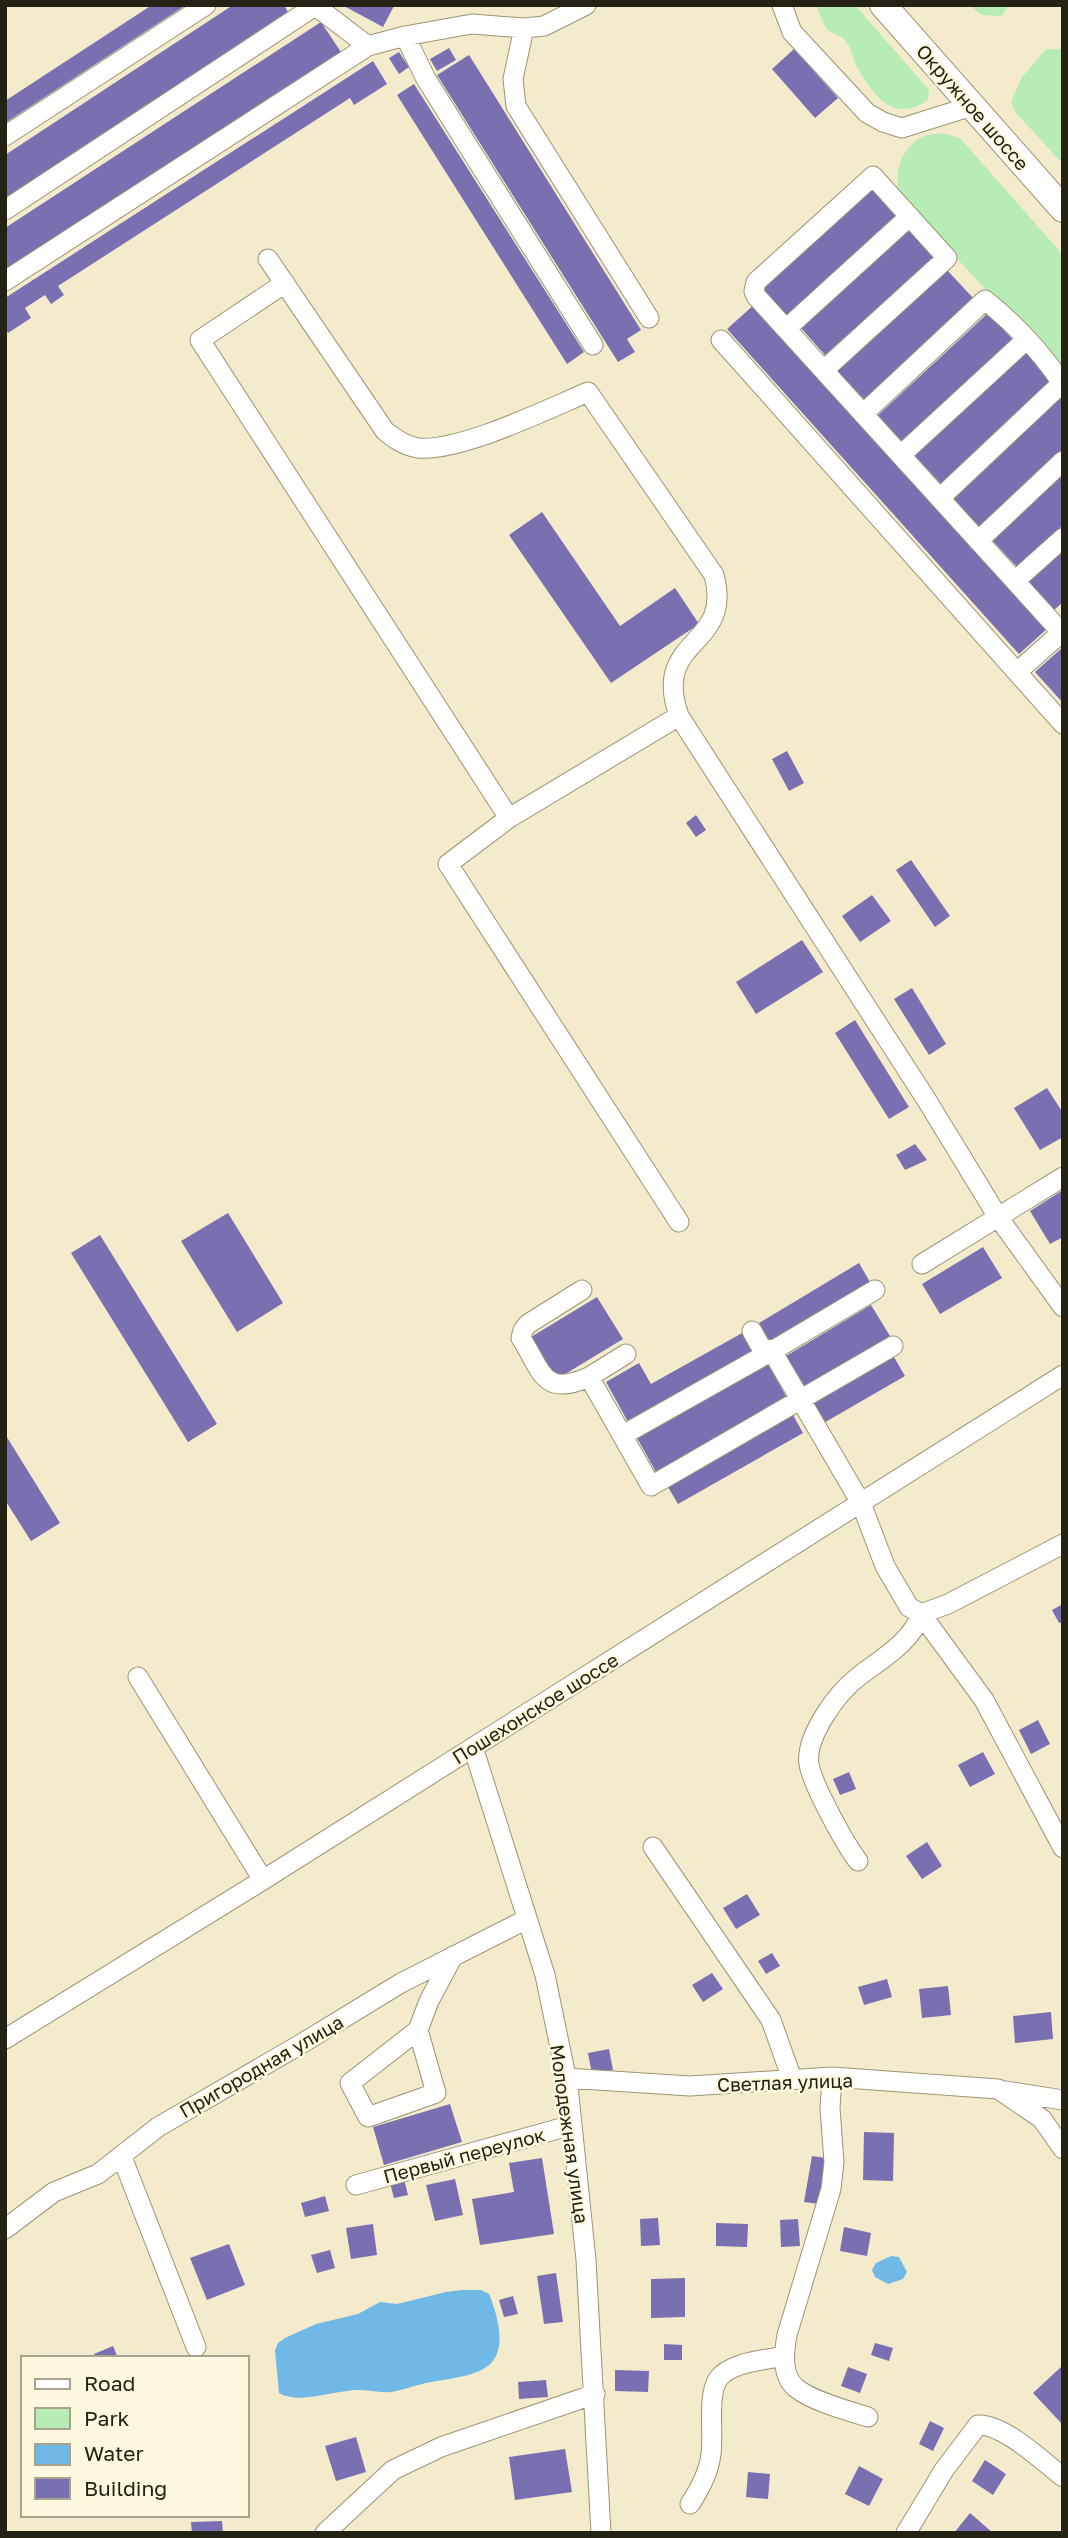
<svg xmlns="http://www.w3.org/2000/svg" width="1068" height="2538" font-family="'Golos Text',sans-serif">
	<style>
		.green { fill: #b7edb4 }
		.water { fill: #70b9e6 }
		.building { fill: #7a70b1 }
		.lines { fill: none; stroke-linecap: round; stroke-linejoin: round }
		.minor-casing { stroke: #9b9475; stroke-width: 21 }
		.major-casing { stroke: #9b9475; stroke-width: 28 }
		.minor { stroke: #fff; stroke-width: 19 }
		.major { stroke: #fff; stroke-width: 26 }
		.labels { text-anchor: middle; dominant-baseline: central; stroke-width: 5; stroke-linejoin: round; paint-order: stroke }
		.street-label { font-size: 19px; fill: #242115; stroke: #fef9de }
	</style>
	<rect width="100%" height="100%" fill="#f3ebcb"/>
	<path class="green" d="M 816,5 L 855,5 L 929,90 L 928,100 C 893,124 874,96 857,67 C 853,60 853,53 849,46 C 841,33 837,37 828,30 C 823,25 819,12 816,5 Z
		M 969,5 L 1009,5 L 1002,16 L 982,15 Z
		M 1046,49 L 1063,49 L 1063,164 L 1016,113 L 1011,102 L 1022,77 Z
		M 942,133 L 960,138 L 1063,255 L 1063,373 L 899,196 C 894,174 900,147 924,136 C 929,134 937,134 942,133 Z"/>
	<path class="water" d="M 891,2256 L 899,2257 L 907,2272 L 903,2279 L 888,2284 L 875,2277 L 872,2270 L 876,2263 Z
		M 463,2290 L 481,2290 L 489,2294 C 497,2313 508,2349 489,2365 C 474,2378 441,2379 422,2384 C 412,2386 401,2391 390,2392 C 380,2393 369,2390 358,2390 C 335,2390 298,2405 279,2393 L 275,2350 L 278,2343 L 285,2338 L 316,2324 L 358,2314 L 380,2302 L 397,2304 L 446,2292 Z"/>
	<path class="building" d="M 152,5 L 186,5 L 5,123 L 5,101 Z
		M 233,5 L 284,5 L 288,12 L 5,198 L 5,155 Z
		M 342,5 L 392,5 L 394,6 L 383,27 Z
		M 321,22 L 343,55 L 5,275 L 5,228 Z
		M 449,48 L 456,60 L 437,71 L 430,59 Z
		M 794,49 L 838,98 L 815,118 L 772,69 Z
		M 399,52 L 409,67 L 399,74 L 389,58 Z
		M 469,55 L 641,330 L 627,339 L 635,352 L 618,362 L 437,75 Z
		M 373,61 L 387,84 L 354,105 L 350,98 L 58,286 L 64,295 L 51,304 L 45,295 L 25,308 L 31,318 L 8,333 L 5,329 L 5,298 Z
		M 414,84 L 584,352 L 567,364 L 397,95 Z
		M 872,186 L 898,215 L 786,317 L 760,288 Z
		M 910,229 L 935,257 L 825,355 L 800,327 Z
		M 947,270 L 974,299 L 864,399 L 837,371 Z
		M 756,303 L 1048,628 L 1019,654 L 727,329 Z
		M 988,313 L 1013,340 L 901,443 L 876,417 Z
		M 1026,350 L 1054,379 L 942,485 L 914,455 Z
		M 1063,395 L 1063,450 L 980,528 L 952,498 Z
		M 1063,473 L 1063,525 L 1018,568 L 992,540 Z
		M 542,512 L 620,626 L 675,588 L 699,624 L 611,683 L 509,535 Z
		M 1063,551 L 1063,602 L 1053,611 L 1027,583 Z
		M 1063,647 L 1063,703 L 1035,672 Z
		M 787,751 L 804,783 L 789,791 L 772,759 Z
		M 696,815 L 706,830 L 696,837 L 686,823 Z
		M 911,860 L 950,916 L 935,927 L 896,870 Z
		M 872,895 L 891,921 L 860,942 L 842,916 Z
		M 802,940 L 823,972 L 756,1014 L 736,982 Z
		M 912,988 L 946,1044 L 929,1055 L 894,999 Z
		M 855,1020 L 909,1107 L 889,1119 L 835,1033 Z
		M 1047,1088 L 1063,1113 L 1063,1137 L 1040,1150 L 1014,1108 Z
		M 915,1144 L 927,1160 L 905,1170 L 896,1155 Z
		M 1063,1190 L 1063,1237 L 1050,1244 L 1030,1211 Z
		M 228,1213 L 283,1303 L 237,1332 L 181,1241 Z
		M 100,1235 L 217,1424 L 188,1442 L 71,1253 Z
		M 983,1247 L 1002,1278 L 940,1314 L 922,1284 Z
		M 859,1263 L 870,1282 L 770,1342 L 759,1323 Z
		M 597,1297 L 623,1339 L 557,1379 L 531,1337 Z
		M 871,1305 L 890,1336 L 805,1387 L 786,1356 Z
		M 744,1332 L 755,1351 L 628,1422 L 606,1382 L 639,1363 L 651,1384 Z
		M 894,1357 L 905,1376 L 822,1424 L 811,1405 Z
		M 768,1364 L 787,1398 L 656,1472 L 637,1438 Z
		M 793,1415 L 803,1433 L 678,1504 L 668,1487 Z
		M 5,1434 L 60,1523 L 31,1541 L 5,1500 Z
		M 1063,1604 L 1063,1622 L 1059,1623 L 1052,1610 Z
		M 1038,1720 L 1050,1744 L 1031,1754 L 1019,1730 Z
		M 983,1752 L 995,1774 L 970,1787 L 958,1765 Z
		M 849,1772 L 856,1789 L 840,1795 L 833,1779 Z
		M 927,1842 L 942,1866 L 922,1879 L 906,1856 Z
		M 747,1894 L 760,1915 L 736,1929 L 723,1908 Z
		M 772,1953 L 780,1966 L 766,1974 L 758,1961 Z
		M 712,1973 L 723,1989 L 703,2002 L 692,1985 Z
		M 887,1979 L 892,1997 L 864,2005 L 858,1987 Z
		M 948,1986 L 951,2015 L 922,2018 L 919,1989 Z
		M 1051,2012 L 1053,2039 L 1015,2043 L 1013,2016 Z
		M 609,2049 L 613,2070 L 592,2074 L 588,2053 Z
		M 450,2104 L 462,2142 L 384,2165 L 373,2127 Z
		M 864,2132 L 894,2133 L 893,2181 L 863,2180 Z
		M 812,2156 L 826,2158 L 819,2204 L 804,2202 Z
		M 542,2158 L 554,2234 L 480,2245 L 472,2199 L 514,2192 L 509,2163 Z
		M 404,2179 L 408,2195 L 394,2198 L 390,2183 Z
		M 455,2179 L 463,2215 L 435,2221 L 426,2185 Z
		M 325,2196 L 329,2211 L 305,2217 L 301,2203 Z
		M 658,2218 L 660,2245 L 641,2246 L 640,2219 Z
		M 798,2219 L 800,2246 L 781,2247 L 780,2220 Z
		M 716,2223 L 748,2224 L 747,2247 L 716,2246 Z
		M 373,2224 L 377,2255 L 351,2259 L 346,2228 Z
		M 844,2227 L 871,2233 L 867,2256 L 840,2251 Z
		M 229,2244 L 245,2285 L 207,2300 L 190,2258 Z
		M 330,2250 L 335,2268 L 317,2273 L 311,2255 Z
		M 556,2273 L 563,2322 L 544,2324 L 537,2276 Z
		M 685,2278 L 685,2317 L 651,2318 L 651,2279 Z
		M 513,2296 L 518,2314 L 504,2317 L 499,2300 Z
		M 875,2343 L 893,2348 L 889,2361 L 871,2355 Z
		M 664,2344 L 682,2345 L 682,2360 L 664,2360 Z
		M 113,2346 L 118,2358 L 96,2358 L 94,2354 Z
		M 848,2367 L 867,2374 L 860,2393 L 841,2386 Z
		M 1061,2367 L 1063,2369 L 1063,2425 L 1033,2393 Z
		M 615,2370 L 649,2371 L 648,2392 L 615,2391 Z
		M 546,2380 L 548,2397 L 519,2399 L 518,2382 Z
		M 930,2421 L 944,2428 L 933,2451 L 919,2444 Z
		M 356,2437 L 366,2472 L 336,2481 L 325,2446 Z
		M 565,2449 L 572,2492 L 515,2500 L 509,2457 Z
		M 985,2460 L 1006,2474 L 993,2495 L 972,2481 Z
		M 859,2466 L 883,2479 L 869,2506 L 845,2494 Z
		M 748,2472 L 770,2474 L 768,2499 L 746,2497 Z
		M 970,2513 L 993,2533 L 954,2533 Z
		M 222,2521 L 223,2533 L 192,2533 L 191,2522 Z"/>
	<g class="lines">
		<g class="minor-casing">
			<path id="minor" d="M 314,5 L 368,46
				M 782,5 L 792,32 L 867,113 L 883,122 L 902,128 L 972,106
				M 524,28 L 513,79 L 516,106 L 649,318
				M 405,36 L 426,79 L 593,345
				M 5,136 L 206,5
				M 5,210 L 315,6
				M 268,259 L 385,431 C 395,439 405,446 418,448 C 460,452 548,409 588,392 L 714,575 C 734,649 651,636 679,716
				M 5,281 L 368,46 L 405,36 L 472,24 L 524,28 L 544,26 L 586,5
				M 285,283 L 200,340 L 509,818
				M 786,329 L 909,217
				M 721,340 L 1063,724
				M 824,370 L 947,258 L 873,176 L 756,282 L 754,291 L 756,296 L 1063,634
				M 863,414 L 985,300 C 1015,324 1041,352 1062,383 L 940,498
				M 901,455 L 1027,339
				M 978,541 L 1063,461
				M 1015,581 L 1063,538
				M 1017,672 L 1062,632
				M 679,1222 L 448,864 L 509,818 L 679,716 L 926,1099 L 998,1217 L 1063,1307
				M 922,1264 L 1063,1177
				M 582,1290 L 528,1324 L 523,1330 L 521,1338 C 543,1373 543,1397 589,1377 L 651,1486 L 893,1346
				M 752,1331 L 761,1347 L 772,1351 L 861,1503 L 885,1566 L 909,1607 L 921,1614 L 984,1700 L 1063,1848
				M 589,1377 L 626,1354
				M 623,1435 L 772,1351 L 875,1290
				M 921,1614 L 948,1604 L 1063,1544
				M 138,1677 L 263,1880
				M 473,1747 L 545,1975 L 568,2086 L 586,2260 L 601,2533
				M 653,1847 L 771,2020 L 792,2079
				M 858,1861 C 845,1844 812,1784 809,1764 C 805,1737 837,1693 858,1677 C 881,1659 911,1643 921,1614
				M 418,2030 L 350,2083 L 368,2117 L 436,2093 L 418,2030 L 429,2001 L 453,1956
				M 5,2039 L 263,1880 L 1063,1375
				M 832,2077 L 830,2108 L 834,2162 L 831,2189 L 787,2335 C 784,2352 781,2375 796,2388 C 812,2401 848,2411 868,2417
				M 566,2078 L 690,2086 L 832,2077 L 998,2089 L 1042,2119 L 1063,2149
				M 1006,2091 L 1063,2100
				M 122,2157 L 196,2347
				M 356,2185 L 572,2125
				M 5,2229 L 54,2192 L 98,2174 L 158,2127 L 301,2044 L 401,1983 L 527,1919
				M 690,2504 C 700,2489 709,2472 711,2454 C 714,2434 707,2396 718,2379 C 730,2362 765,2360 784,2356
				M 325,2533 L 393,2470 L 441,2447 L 595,2394
				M 906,2533 L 944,2470 L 978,2425 C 1004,2424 1042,2461 1063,2477"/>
		</g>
		<g class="major-casing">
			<path id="major" d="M 883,5 L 1063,209"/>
		</g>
		<use href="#minor" class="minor"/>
		<use href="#major" class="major"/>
	</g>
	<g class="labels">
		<g class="street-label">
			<text transform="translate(973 107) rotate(49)">Окружное шоссе</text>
			<text transform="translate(535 1708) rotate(-32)">Пошехонское шоссе</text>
			<text transform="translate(261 2066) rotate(-30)">Пригородная улица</text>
			<text transform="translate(785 2082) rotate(-2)">Светлая улица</text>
			<text transform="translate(570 2134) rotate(82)">Молодежная улица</text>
			<text transform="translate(464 2155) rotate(-15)">Первый переулок</text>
		</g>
	</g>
	<rect width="1068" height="2538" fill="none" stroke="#242115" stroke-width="14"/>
	<rect x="21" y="2356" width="228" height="161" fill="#fef9de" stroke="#a7a38e" stroke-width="2"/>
	<rect x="35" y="2379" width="35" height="10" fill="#ffffff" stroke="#a7a38e" stroke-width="2"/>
	<text x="84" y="2391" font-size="21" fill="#242115">Road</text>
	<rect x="35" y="2408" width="35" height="21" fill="#b7edb4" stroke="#a7a38e" stroke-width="2"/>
	<text x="84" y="2426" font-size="21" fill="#242115">Park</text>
	<rect x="35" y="2444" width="35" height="21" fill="#70b9e6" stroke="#a7a38e" stroke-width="2"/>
	<text x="84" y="2461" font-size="21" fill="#242115">Water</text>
	<rect x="35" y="2478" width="35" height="21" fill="#7a70b1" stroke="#a7a38e" stroke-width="2"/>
	<text x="84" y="2496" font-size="21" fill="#242115">Building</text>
</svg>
